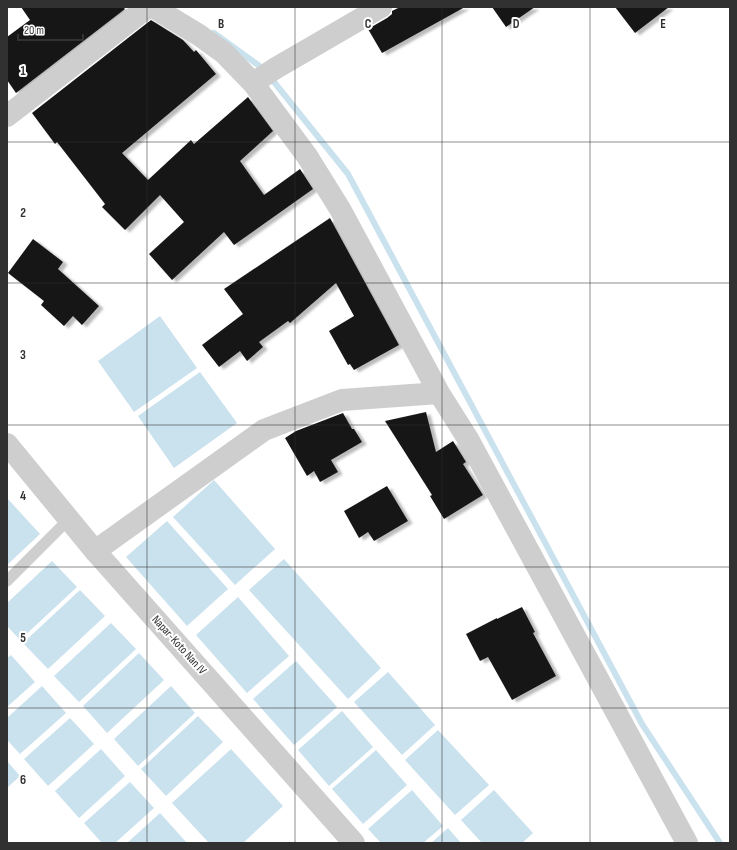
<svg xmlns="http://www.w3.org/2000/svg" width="737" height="850" font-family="'Sofia Sans Condensed',sans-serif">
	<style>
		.water { fill: #cae1ee }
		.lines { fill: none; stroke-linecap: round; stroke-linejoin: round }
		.stream { stroke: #cae1ee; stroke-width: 6 }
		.building { fill: #181818; filter: url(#shadow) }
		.service { stroke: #cecece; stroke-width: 11 }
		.minor { stroke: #cecece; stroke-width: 22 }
		.tertiary { stroke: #cecece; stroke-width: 22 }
		.grid { fill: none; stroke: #313131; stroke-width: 1; stroke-opacity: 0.55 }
		.labels { text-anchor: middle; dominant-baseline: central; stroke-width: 4; stroke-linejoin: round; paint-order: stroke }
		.street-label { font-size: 12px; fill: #313131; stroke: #fff }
		.grid-label { font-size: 13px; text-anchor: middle; font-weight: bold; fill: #313131; stroke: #fff; stroke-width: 4; stroke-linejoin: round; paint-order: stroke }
	</style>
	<defs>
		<filter id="shadow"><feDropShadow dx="4.5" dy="2.5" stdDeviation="1" flood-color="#0004"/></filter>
	</defs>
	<rect width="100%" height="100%" fill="#fff"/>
	<path class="water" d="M 160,316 L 197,368 L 134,412 L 98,361 Z
		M 200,372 L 237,423 L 174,468 L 138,416 Z
		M 214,480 L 275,549 L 235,585 L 173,517 Z
		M 7,498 L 40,534 L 7,565 Z
		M 167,521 L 228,589 L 187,626 L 126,557 Z
		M 284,559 L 381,668 L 348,699 L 249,590 Z
		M 52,561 L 77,587 L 20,640 L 7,626 L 7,603 Z
		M 80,590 L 105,616 L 48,669 L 23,643 Z
		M 238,597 L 289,656 L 247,693 L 196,635 Z
		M 111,623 L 136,649 L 79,702 L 54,676 Z
		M 139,653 L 164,680 L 107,733 L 83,706 Z
		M 11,655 L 35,682 L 7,707 L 7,658 Z
		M 296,661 L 337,707 L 294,745 L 253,699 Z
		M 388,672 L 435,725 L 402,755 L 354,702 Z
		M 42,686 L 66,713 L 20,754 L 7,740 L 7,718 Z
		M 171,686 L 195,713 L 138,766 L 114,739 Z
		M 342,711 L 373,747 L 329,786 L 298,750 Z
		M 198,716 L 223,742 L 166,796 L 141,769 Z
		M 70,718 L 94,744 L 48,786 L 24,759 Z
		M 438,730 L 489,785 L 455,815 L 405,760 Z
		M 101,749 L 125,776 L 79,818 L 55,791 Z
		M 231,749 L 283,806 L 243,843 L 209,843 L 172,803 Z
		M 376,750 L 407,785 L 363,824 L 332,789 Z
		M 7,761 L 20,776 L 7,788 Z
		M 130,782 L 154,808 L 115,843 L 102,843 L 84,823 Z
		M 412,790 L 443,826 L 423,843 L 381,843 L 368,829 Z
		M 494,790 L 533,833 L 522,843 L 482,843 L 461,820 Z
		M 160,813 L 187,843 L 127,843 Z
		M 448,828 L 461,843 L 431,843 Z"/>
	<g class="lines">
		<path class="stream" d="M 214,33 L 265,70
			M 270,77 L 348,174 L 642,724 L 720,843"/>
	</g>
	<path class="building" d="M 21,7 L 123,7 L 125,9 L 16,93 L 7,80 L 7,37 L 30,20 Z
		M 400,7 L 465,7 L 382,53 L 368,29 L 387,18 L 392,14 L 392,11 Z
		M 492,7 L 535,7 L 506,27 Z
		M 615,7 L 669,7 L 635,33 Z
		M 151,20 L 183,40 L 194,52 L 196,50 L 216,74 L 122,153 L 148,180 L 191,140 L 194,144 L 248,97 L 273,131 L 240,161 L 264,195 L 300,169 L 313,189 L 234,245 L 224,232 L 172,280 L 149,254 L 184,222 L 160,195 L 125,230 L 102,207 L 105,204 L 57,142 L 55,144 L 32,113 Z
		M 330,218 L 399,345 L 354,370 L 350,364 L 348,365 L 329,331 L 354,316 L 336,283 L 290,323 L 288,321 L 259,342 L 263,347 L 247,361 L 240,351 L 219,367 L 202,345 L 243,314 L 224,289 Z
		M 33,239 L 63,262 L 58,269 L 99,306 L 82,325 L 73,316 L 64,326 L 41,305 L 44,301 L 8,273 Z
		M 426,412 L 436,452 L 453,441 L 466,462 L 463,464 L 483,495 L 444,519 L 430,496 L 432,495 L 385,421 Z
		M 343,413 L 352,429 L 354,429 L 362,442 L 331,460 L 338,472 L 320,482 L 314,471 L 307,476 L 285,438 L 296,431 Z
		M 387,486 L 408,521 L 374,541 L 368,532 L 359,538 L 344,511 Z
		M 522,607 L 535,632 L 533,633 L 556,676 L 512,700 L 488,657 L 480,661 L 466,634 L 497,618 L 497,619 Z"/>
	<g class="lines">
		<path class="service" d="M 7,581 L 68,520"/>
		<path class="minor" d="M 153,7 L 199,35 L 224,53 L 253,83 L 307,156 L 340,209 L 439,393 L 468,439 L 687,843
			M 253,83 L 276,68 L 381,7
			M 7,116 L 148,7
			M 95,551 L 264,430 L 342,400 L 439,393"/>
		<path class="tertiary" d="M 7,444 L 95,551 L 354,843"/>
	</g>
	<path class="grid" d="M 147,7 L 147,843M 295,7 L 295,843M 442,7 L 442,843M 590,7 L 590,843M 7,142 L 730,142M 7,283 L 730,283M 7,425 L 730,425M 7,567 L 730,567M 7,708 L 730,708"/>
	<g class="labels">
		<g class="street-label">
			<text transform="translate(179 645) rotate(48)">Napar-Koto Nan IV</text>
		</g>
	</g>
	<g class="grid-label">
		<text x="221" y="28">B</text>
		<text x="368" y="28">C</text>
		<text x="516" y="28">D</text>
		<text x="663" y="28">E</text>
		<text x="23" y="75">1</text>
		<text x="23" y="217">2</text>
		<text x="23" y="359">3</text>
		<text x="23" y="500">4</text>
		<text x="23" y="642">5</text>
		<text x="23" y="784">6</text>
	</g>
	<rect width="737" height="850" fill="none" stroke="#313131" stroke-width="16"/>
	<path d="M18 34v6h65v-6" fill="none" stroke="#313131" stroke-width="2"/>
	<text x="24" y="34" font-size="12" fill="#313131" stroke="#ffffff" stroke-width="3" paint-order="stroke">20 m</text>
</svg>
